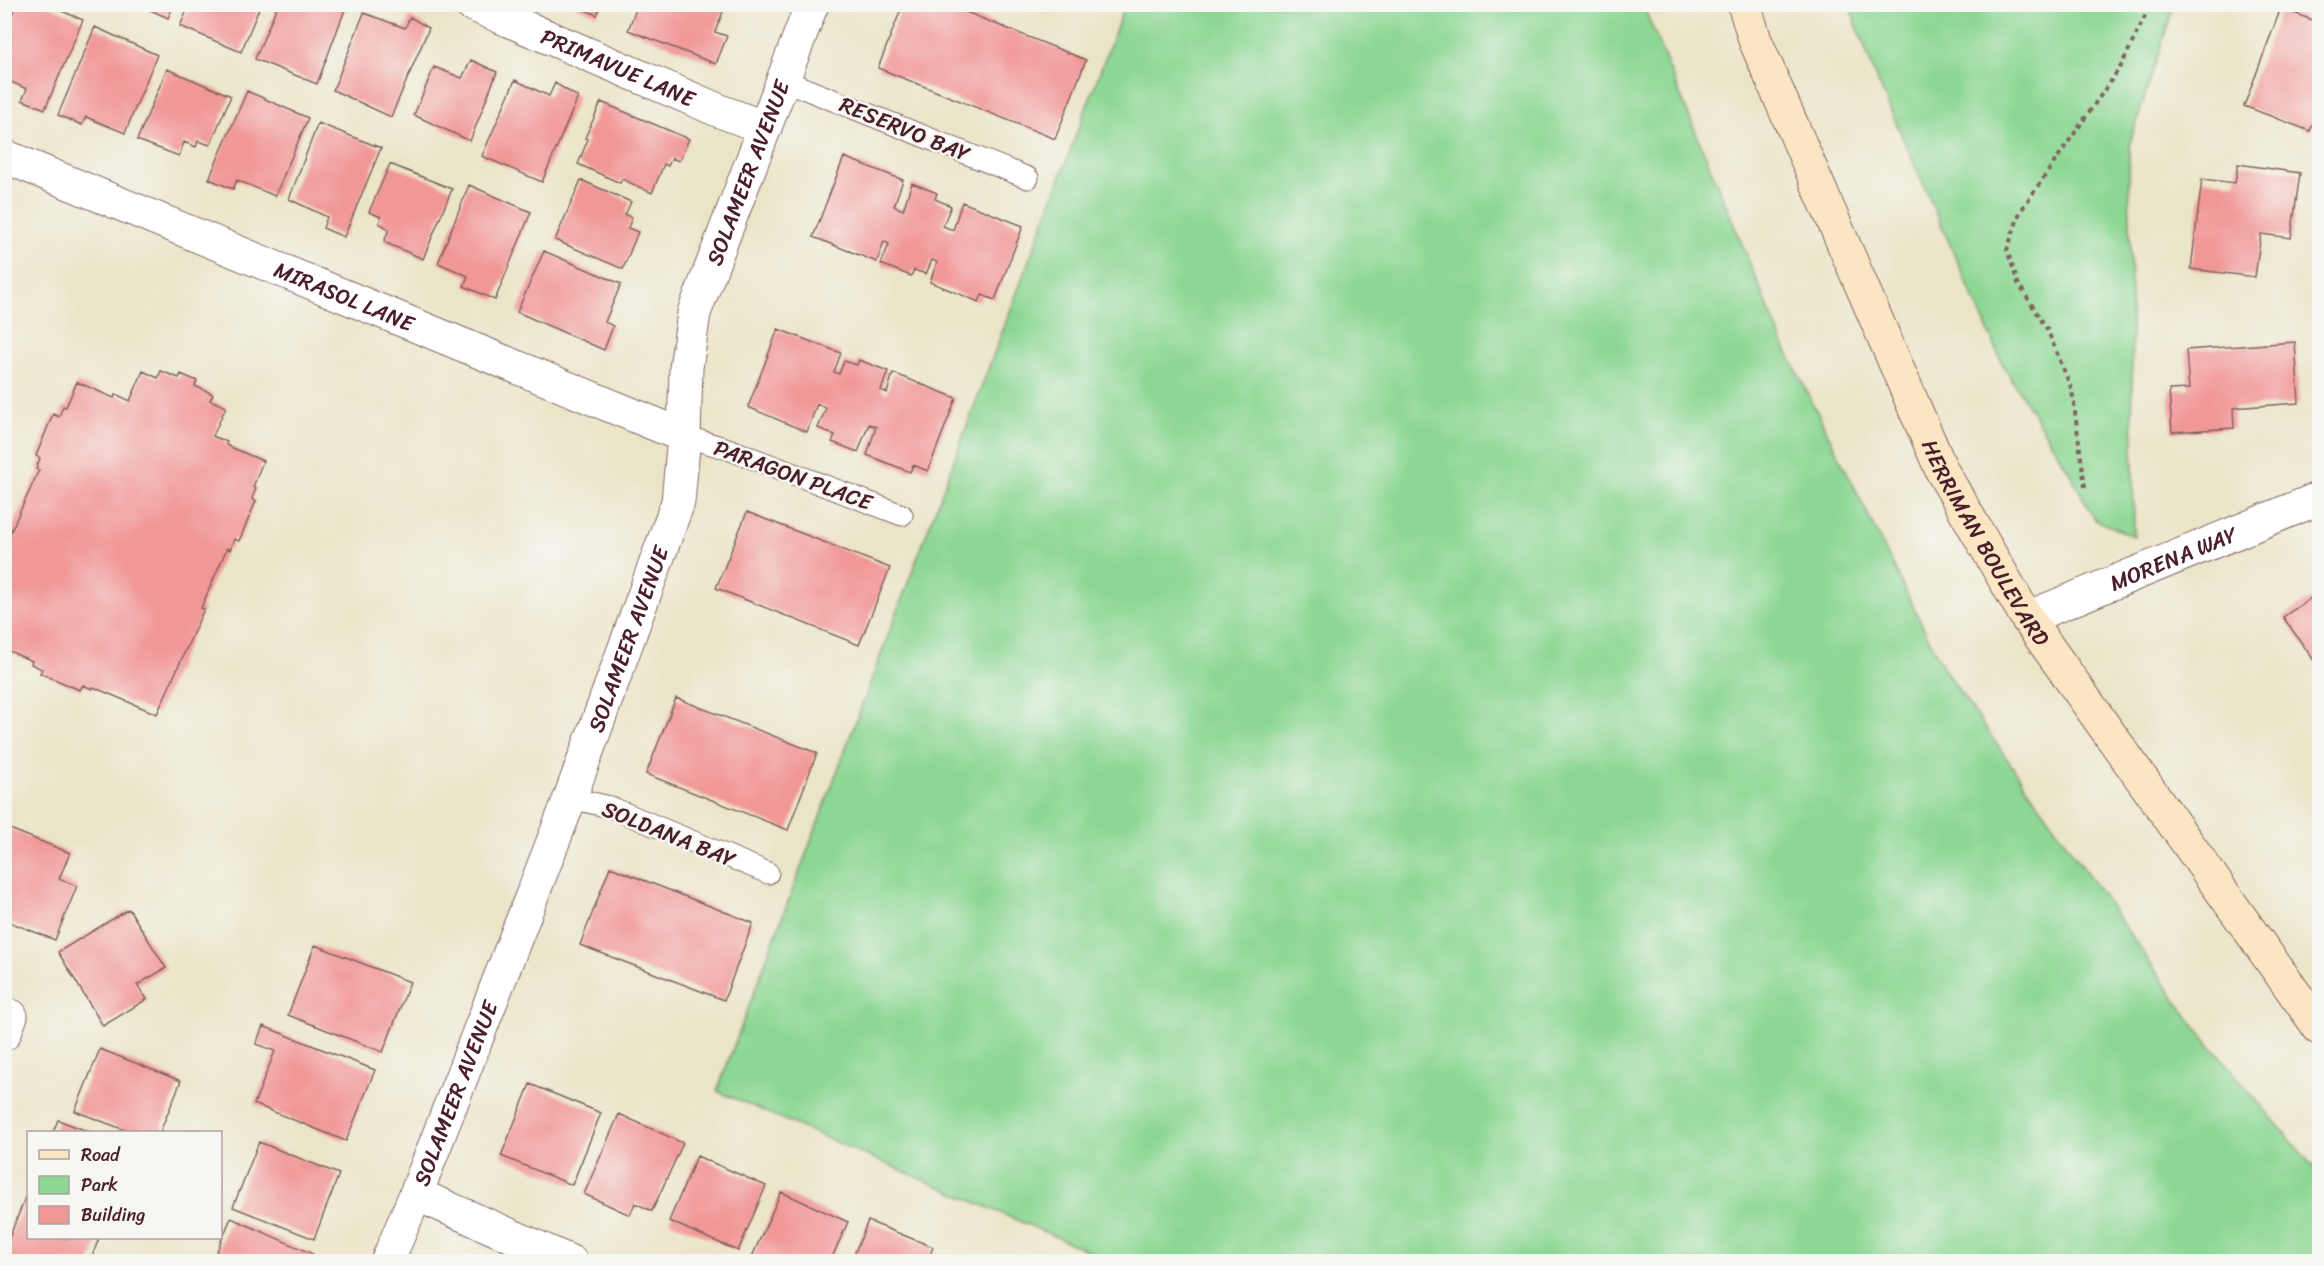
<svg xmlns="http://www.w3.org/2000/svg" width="2324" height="1266" font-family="Sriracha,sans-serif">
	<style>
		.green { fill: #8cd793; stroke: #6b7b5f; stroke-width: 1.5 }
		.building { fill: #f19796 }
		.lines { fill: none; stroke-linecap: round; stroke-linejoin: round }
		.service-casing { stroke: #826462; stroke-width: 23 }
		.minor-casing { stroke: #826462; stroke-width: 35 }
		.secondary-casing { stroke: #826462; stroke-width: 35 }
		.path { stroke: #826462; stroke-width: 4; stroke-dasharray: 4.5 4.5; stroke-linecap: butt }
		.service { stroke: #fff; stroke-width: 21 }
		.minor { stroke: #fff; stroke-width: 33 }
		.secondary { stroke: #fbe6c4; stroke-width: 33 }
		.labels { text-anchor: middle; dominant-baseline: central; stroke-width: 5; stroke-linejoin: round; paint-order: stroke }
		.street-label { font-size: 22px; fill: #4a1f2b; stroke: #f6f6f2 }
	</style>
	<rect width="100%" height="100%" fill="#f6f6f2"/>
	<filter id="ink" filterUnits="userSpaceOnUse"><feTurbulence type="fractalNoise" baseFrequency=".0167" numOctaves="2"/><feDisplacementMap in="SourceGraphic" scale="12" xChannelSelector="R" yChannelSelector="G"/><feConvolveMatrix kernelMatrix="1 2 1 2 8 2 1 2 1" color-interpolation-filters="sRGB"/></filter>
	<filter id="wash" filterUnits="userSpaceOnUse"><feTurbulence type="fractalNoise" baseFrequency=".008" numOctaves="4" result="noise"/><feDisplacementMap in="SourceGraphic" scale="24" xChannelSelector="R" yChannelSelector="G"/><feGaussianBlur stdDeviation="1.35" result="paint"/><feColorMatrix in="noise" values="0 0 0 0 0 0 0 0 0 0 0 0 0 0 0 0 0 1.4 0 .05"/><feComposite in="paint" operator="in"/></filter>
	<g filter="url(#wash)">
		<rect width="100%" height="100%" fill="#ebe5c8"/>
		<path class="green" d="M 1125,5 L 1643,5 L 1782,341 L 1944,669 L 2195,1027 L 2319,1174 L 2319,1261 L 1112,1261 L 717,1091 Z
			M 1849,5 L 2174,5 L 2129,146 L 2134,536 L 2095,520 L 2067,468 L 2004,367 L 1875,75 Z"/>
		<g id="blocks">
			<path class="building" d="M 16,4 L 45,4 L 83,20 L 45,109 L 22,100 L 27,89 L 4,79 L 4,34 Z
				M 137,4 L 174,4 L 168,18 Z
				M 190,4 L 261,4 L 241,52 L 180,26 Z
				M 278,4 L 347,4 L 317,84 L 255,59 Z
				M 571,4 L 601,4 L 597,15 Z
				M 638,4 L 726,4 L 715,32 L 727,36 L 716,64 L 628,30 Z
				M 903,4 L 946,4 L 1086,60 L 1055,139 L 878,68 Z
				M 2281,8 L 2320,23 L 2320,68 L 2313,84 L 2320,87 L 2320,108 L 2310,131 L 2244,106 Z
				M 364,13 L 405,28 L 410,17 L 429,28 L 391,117 L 333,90 Z
				M 95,27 L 157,55 L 125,133 L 86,117 L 82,125 L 58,115 Z
				M 471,60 L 497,72 L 470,141 L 414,115 L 434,67 L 462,78 Z
				M 167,69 L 231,96 L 210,145 L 198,141 L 196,147 L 184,142 L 179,156 L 137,140 Z
				M 515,80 L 549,96 L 555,83 L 578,97 L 542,182 L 482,156 Z
				M 247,91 L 308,118 L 275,196 L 237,180 L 233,189 L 209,179 Z
				M 601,102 L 689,139 L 679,161 L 672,158 L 668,166 L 664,164 L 652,193 L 622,179 L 620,183 L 578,164 L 588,139 L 585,138 Z
				M 318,123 L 381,148 L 344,237 L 323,228 L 327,217 L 289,199 Z
				M 844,157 L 903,180 L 894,206 L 903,210 L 912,183 L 937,193 L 935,199 L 951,206 L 943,226 L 953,230 L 962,202 L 1023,226 L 995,300 L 982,295 L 979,302 L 930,282 L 937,262 L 932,260 L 926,274 L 914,270 L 911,276 L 881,264 L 889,244 L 884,241 L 877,262 L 813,237 Z
				M 390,164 L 452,189 L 423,259 L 384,242 L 389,229 L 379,223 L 381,217 L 369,212 Z
				M 2238,164 L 2300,173 L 2291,238 L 2261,234 L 2255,277 L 2191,269 L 2202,179 L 2235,183 Z
				M 581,180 L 631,202 L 625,215 L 632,217 L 628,228 L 638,232 L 623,269 L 555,240 Z
				M 469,185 L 531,212 L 495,300 L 464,286 L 468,276 L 438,263 Z
				M 544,251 L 621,284 L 605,322 L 613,326 L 604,350 L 517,312 Z
				M 778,329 L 841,353 L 834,372 L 839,374 L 844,361 L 857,365 L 859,360 L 888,371 L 881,390 L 887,393 L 893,373 L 956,398 L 928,471 L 913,465 L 910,472 L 867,455 L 876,427 L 869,424 L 858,452 L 832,442 L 835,435 L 818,428 L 826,408 L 817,404 L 807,432 L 748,407 Z
				M 2295,342 L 2299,403 L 2233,408 L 2234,428 L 2172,432 L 2169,390 L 2189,389 L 2186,350 Z
				M 143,371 L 158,378 L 161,371 L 179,378 L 181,374 L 197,381 L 195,386 L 213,394 L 210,400 L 226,407 L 213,436 L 227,442 L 226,445 L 263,461 L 253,487 L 256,488 L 252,499 L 256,501 L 239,541 L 234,539 L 230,550 L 227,548 L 201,608 L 204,609 L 157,714 L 93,687 L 92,689 L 83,685 L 80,690 L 40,673 L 42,669 L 31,664 L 32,661 L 4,649 L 4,546 L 39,470 L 36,469 L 40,458 L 36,456 L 53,414 L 59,417 L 63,406 L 66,407 L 77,382 L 114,398 L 116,394 L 130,401 Z
				M 747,512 L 890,568 L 859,645 L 716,588 Z
				M 2320,592 L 2320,669 L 2283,617 Z
				M 676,698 L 817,753 L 788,830 L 646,774 Z
				M 5,827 L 70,853 L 59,879 L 77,886 L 55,940 L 4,920 Z
				M 610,867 L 753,923 L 724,1000 L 580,945 Z
				M 129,909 L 166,968 L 137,985 L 147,999 L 103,1026 L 58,952 Z
				M 315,945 L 410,982 L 383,1052 L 288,1015 Z
				M 263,1026 L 375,1070 L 346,1141 L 254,1104 L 275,1051 L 256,1044 Z
				M 100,1049 L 181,1081 L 160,1132 L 130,1132 L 75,1111 Z
				M 530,1084 L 601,1113 L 572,1185 L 501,1156 Z
				M 619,1114 L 683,1143 L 652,1211 L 635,1203 L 630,1215 L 584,1194 Z
				M 58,1120 L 90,1132 L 53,1132 Z
				M 259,1142 L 339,1174 L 314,1239 L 233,1207 Z
				M 697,1156 L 766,1186 L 738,1251 L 669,1221 Z
				M 781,1192 L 848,1222 L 830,1262 L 757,1262 L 751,1259 Z
				M 25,1198 L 28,1200 L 28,1238 L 99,1238 L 90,1262 L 4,1262 L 4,1251 Z
				M 231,1218 L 313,1254 L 309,1262 L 212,1262 Z
				M 868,1221 L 933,1247 L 927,1262 L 851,1262 Z"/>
		</g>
	</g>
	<g filter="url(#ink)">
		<use href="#blocks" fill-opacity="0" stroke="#826462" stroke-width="1.5"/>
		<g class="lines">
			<g class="service-casing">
				<path id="service" d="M 783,80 L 1028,178
					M 684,436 L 728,449 L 902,515
					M 570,798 L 610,807 L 768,873"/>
			</g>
			<g class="minor-casing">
				<g id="minor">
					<path id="s1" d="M 471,4 L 720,111 L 765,128"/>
					<path id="s2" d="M 4,156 L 684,436"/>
					<path id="s3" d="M 2027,618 L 2320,498"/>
					<path d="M 4,1013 L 11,1016 L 4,1034"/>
					<path d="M 416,1194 L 571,1262"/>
					<path id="s4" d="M 387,1262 L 416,1194 L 570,798 L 678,502 L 684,436 L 686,368 L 694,313 L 812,4"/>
				</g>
			</g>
			<g class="secondary-casing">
				<g id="secondary">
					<path id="s5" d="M 1744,4 L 1755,40 L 1942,471 L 2027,618 L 2320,1029"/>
				</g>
			</g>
			<path class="path" d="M 2085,487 L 2072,390 L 2047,329 L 2018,283 L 2007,250 L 2020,212 L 2121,66 L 2151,4"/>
			<use href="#service" class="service"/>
			<use href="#minor" class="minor"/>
			<use href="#secondary" class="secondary"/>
		</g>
	</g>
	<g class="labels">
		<g class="street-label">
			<text stroke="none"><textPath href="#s1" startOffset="160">PRIMAVUE LANE</textPath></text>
			<text transform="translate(905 129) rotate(22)">RESERVO BAY</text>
			<text stroke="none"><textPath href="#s4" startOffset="1154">SOLAMEER AVENUE</textPath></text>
			<text stroke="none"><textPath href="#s2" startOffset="368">MIRASOL LANE</textPath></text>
			<text transform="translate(793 475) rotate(20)">PARAGON PLACE</text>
			<text stroke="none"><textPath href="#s5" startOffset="591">HERRIMAN BOULEVARD</textPath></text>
			<text stroke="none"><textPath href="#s3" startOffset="158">MORENA WAY</textPath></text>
			<text stroke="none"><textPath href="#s4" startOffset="668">SOLAMEER AVENUE</textPath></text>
			<text transform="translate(669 834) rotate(22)">SOLDANA BAY</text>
			<text stroke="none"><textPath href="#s4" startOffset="182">SOLAMEER AVENUE</textPath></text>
		</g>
	</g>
	<rect width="2324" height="1266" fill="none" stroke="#f6f6f2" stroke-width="24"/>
	<rect x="27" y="1131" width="195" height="108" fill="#f6f6f2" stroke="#b1a0a2" stroke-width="1.5"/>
	<rect x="39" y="1150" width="30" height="9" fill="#fbe6c4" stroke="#b1a0a2" stroke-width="1.5"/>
	<text x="81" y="1161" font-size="18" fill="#4a1f2b">Road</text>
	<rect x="39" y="1176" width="30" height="18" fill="#8cd793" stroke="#b1a0a2" stroke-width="1.5"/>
	<text x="81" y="1191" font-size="18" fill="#4a1f2b">Park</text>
	<rect x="39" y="1206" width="30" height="18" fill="#f19796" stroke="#b1a0a2" stroke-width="1.5"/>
	<text x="81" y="1221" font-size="18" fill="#4a1f2b">Building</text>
</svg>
